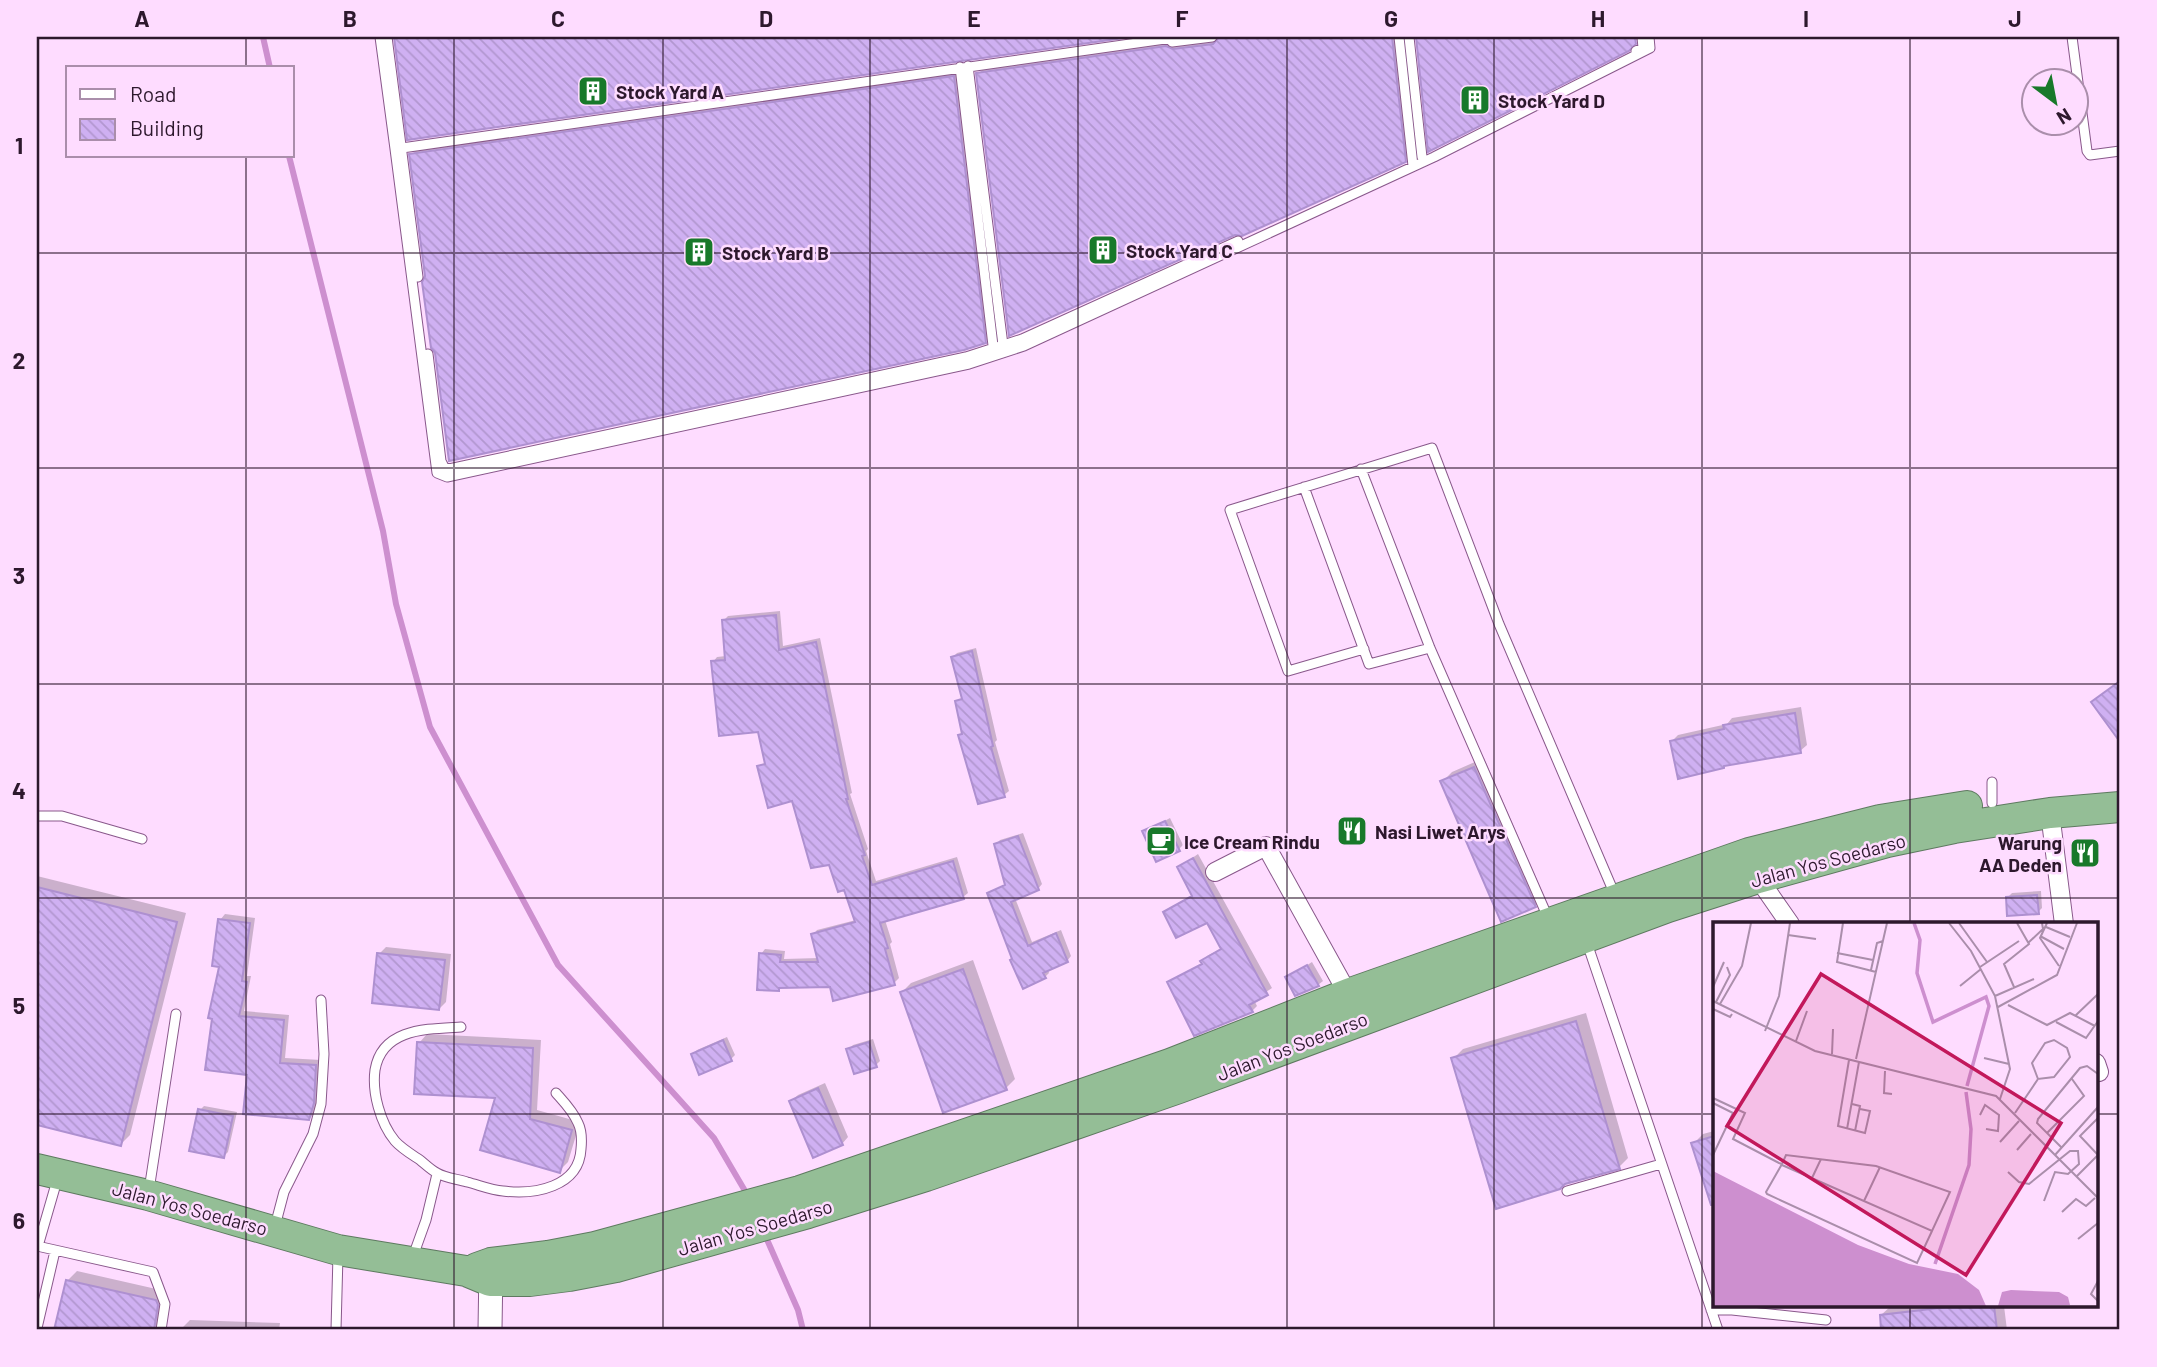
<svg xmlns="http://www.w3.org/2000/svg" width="2157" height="1367" font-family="Barlow,sans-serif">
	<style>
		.shadow { fill: #0003 }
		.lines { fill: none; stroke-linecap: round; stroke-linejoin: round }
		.stream { stroke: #cd8fcf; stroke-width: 6 }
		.building { fill: url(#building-back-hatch); stroke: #ae90d0; stroke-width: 2 }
		.service-casing { stroke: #89588b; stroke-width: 11 }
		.minor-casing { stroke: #89588b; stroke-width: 20 }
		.tertiary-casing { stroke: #89588b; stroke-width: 25 }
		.trunk-casing { stroke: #5e7a60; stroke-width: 32 }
		.service { stroke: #fff; stroke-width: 9 }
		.minor { stroke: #fff; stroke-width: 18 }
		.tertiary { stroke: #fff; stroke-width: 23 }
		.trunk { stroke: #94be96; stroke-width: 30 }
		.grid { fill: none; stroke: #2d182d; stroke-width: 2; stroke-opacity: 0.55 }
		.labels { text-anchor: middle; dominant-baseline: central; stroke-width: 5; stroke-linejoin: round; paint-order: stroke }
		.poi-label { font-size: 19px; font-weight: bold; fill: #2d182d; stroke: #fedcff; text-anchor: start }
		.street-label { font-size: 19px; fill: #2d182d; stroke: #fedcff }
		.inset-river { fill: none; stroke: #cd8fcf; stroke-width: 3.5 }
		.inset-road { fill: none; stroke: #aa8eab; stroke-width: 2 }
		.view { fill: #c2185b; fill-opacity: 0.15; stroke: #c2185b; stroke-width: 3.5 }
		.inset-edge { fill: none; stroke: #2d182d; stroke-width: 3.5 }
		.neatline { fill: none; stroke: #2d182d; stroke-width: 2.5 }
		.grid-label { font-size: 23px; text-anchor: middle; font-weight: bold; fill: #2d182d }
	</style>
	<defs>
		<pattern id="building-back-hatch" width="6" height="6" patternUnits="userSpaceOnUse" patternTransform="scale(1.75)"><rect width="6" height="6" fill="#cfb0f2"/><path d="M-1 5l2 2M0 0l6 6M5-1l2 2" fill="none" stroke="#b297d0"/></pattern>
	</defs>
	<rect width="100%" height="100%" fill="#fedcff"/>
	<path class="shadow" d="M 394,37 L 1119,37 L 409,138 Z
		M 1220,37 L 1399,37 L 1412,154 L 1405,161 L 978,74 L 985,67 L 1174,40 L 1181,43 Z
		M 1418,37 L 1640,37 L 1628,49 L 1430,149 Z
		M 960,70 L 992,335 L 985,342 L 437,352 L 411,155 L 418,148 Z
		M 780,611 L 783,646 L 820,638 L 852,793 L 850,794 L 868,849 L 866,851 L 876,881 L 957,857 L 968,893 L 963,897 L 885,920 L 892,942 L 890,944 L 899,978 L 894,983 L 831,985 L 761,954 L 765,949 L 785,951 L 784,959 L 819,958 L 813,935 L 817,930 L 856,920 L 845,888 L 794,799 L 759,767 L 766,761 L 759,731 L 713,662 L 717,657 L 726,656 L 723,621 L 728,616 Z
		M 976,648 L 997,740 L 995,742 L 1009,791 L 1004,795 L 960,736 L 963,733 L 957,701 L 963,697 L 953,657 L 957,653 Z
		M 1801,707 L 1807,745 L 1800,751 L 1671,742 L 1678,735 L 1727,724 L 1732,718 Z
		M 1484,758 L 1544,896 L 1535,906 L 1443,781 L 1452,772 Z
		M 1357,817 L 1365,835 L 1363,837 L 1344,822 Z
		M 1170,818 L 1183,845 L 1179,849 L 1144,832 Z
		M 1023,833 L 1042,884 L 1038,889 L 1015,898 L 1032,942 L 1061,930 L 1071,956 L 1067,961 L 1048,969 L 1049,973 L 1045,977 L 1013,958 L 989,893 L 1006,884 L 996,844 L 1000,840 Z
		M 1198,854 L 1272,988 L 1254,1000 L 1257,1006 L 1252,1011 L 1195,1033 L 1169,983 L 1174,978 L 1203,963 L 1207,956 L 1222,948 L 1207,921 L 1165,912 L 1193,895 L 1179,867 Z
		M 37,876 L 186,913 L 130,1135 L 121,1144 L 37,1123 Z
		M 2041,891 L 2042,908 L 2038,912 L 2008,897 L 2012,893 Z
		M 225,914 L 255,918 L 247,976 L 251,976 L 244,1011 L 289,1015 L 285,1058 L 321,1060 L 319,1096 L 315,1113 L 309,1119 L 249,1074 L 221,965 L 220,920 Z
		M 386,947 L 451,954 L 446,1002 L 439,1009 L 379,954 Z
		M 973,960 L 1015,1079 L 1006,1088 L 902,992 L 911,983 Z
		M 1312,962 L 1323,981 L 1318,985 L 1296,994 L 1287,978 Z
		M 1586,1013 L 1628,1158 L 1619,1167 L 1453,1059 L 1463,1049 Z
		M 427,1034 L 541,1040 L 537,1110 L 580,1122 L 568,1162 L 559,1171 L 497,1096 L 419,1043 Z
		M 727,1037 L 735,1055 L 731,1059 L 693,1055 L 697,1050 Z
		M 873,1039 L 880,1061 L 876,1065 L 848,1050 L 853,1045 Z
		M 825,1083 L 848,1137 L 842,1144 L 791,1101 L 798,1095 Z
		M 204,1106 L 237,1112 L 228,1152 L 224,1156 L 200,1110 Z
		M 1714,1131 L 1714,1210 L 1693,1144 L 1703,1134 Z
		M 77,1271 L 165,1291 L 162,1330 L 56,1330 L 68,1280 Z
		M 1891,1306 L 2004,1306 L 2007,1330 L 1883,1330 L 1881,1315 Z
		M 190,1320 L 280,1323 L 279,1330 L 180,1330 Z"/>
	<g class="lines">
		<path class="stream" d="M 263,37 L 270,68
			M 289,156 L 383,531 L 396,604 L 430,727 L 558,965 L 714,1138 L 748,1196
			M 765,1235 L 798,1310 L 803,1330"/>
	</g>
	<path class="building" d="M 394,37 L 1131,37 L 407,140 Z
		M 1219,37 L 1392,37 L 1406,162 L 1242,236 L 1235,235 L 1009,336 L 976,73 L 1166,46 L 1173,49 L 1213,44 Z
		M 1416,37 L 1635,37 L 1636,44 L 1629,51 L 1428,152 Z
		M 954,76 L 986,343 L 964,350 L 449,461 L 435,353 L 431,348 L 422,282 L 425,276 L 409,154 Z
		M 776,615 L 779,650 L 816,642 L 848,799 L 846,799 L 865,855 L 862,856 L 872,885 L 953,861 L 964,899 L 880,923 L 888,948 L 885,949 L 895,985 L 833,1001 L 830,987 L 779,988 L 779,991 L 757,990 L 759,953 L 781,955 L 780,962 L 818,962 L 811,934 L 855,922 L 844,890 L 838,892 L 829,865 L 811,868 L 792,801 L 768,808 L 757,766 L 765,764 L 758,732 L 719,736 L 711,661 L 725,660 L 722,620 Z
		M 972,651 L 993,746 L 991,747 L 1005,797 L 978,804 L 958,735 L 962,734 L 955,701 L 962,699 L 951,657 Z
		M 2120,681 L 2120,742 L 2091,702 Z
		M 1795,713 L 1801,753 L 1724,766 L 1724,768 L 1678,779 L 1670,741 L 1724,729 L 1723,725 Z
		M 1474,767 L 1536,907 L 1501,922 L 1440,781 Z
		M 1355,817 L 1364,838 L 1350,845 L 1340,823 Z
		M 1165,821 L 1180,851 L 1156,862 L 1142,831 Z
		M 1018,836 L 1039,890 L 1011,902 L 1028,946 L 1056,933 L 1068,962 L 1043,973 L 1046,978 L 1023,989 L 1010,960 L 1012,959 L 987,893 L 1005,885 L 994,844 Z
		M 1193,858 L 1268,995 L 1249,1005 L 1253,1012 L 1194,1036 L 1167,982 L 1202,964 L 1200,961 L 1221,949 L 1207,923 L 1176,938 L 1163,912 L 1192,896 L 1177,867 Z
		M 37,887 L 177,922 L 121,1146 L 37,1125 Z
		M 2037,895 L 2039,914 L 2007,916 L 2006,897 Z
		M 218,919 L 250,923 L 242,981 L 247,982 L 239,1016 L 284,1020 L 280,1063 L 316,1065 L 314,1103 L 309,1120 L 243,1114 L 247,1075 L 205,1070 L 212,1019 L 208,1018 L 219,967 L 212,966 Z
		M 377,953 L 445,960 L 439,1010 L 372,1003 Z
		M 1307,965 L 1319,986 L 1295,996 L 1285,977 Z
		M 963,969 L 1007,1090 L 943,1113 L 900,992 Z
		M 1576,1021 L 1620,1169 L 1565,1184 L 1560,1189 L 1496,1209 L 1451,1058 Z
		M 723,1040 L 732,1061 L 699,1075 L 691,1054 Z
		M 417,1042 L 533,1048 L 530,1119 L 572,1130 L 560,1173 L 480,1150 L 495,1098 L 414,1094 Z
		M 869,1042 L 877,1067 L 854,1074 L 846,1049 Z
		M 818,1088 L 843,1145 L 813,1158 L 789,1101 Z
		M 198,1109 L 233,1116 L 224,1158 L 189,1151 Z
		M 1714,1136 L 1714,1205 L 1711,1205 L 1691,1143 Z
		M 66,1280 L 156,1300 L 158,1305 L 154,1330 L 54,1330 Z
		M 1956,1306 L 1994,1306 L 1997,1330 L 1881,1330 L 1880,1315 Z"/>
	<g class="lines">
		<g class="service-casing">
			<path id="service" d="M 380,37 L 395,149
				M 387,37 L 418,277
				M 1179,37 L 395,149 L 437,473 L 447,477 L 969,364 L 1024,346 L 1434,157 L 1650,48 L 1649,37
				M 1399,37 L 1413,166
				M 1409,37 L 1422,157
				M 2072,37 L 2087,151 L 2090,155 L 2120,151
				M 1172,42 L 1212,37
				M 1636,51 L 1643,48 L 1642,37
				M 968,66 L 1003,345
				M 960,67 L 994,354
				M 428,354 L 441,461 L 444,467 L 449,469 L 966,357 L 1022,339 L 1238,241
				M 1361,469 L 1430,648 L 1549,920
				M 1304,487 L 1369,664 L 1430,648
				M 1364,649 L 1288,671 L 1230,510 L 1432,448 L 1499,624 L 1615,895
				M 1992,803 L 1992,782
				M 37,816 L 62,816 L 142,839
				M 1587,943 L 1718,1330
				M 461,1027 C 427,1029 382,1028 375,1070 C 372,1092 380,1123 395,1141 C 401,1148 411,1154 420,1160 C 425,1164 431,1170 437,1173 C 445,1178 458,1179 467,1182 C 479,1185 491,1190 503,1191 C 535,1195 579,1187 581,1149 C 582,1139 582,1131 578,1123 C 573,1111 564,1102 556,1093
				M 149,1190 L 176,1014
				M 1567,1191 L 1661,1164
				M 275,1226 L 284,1192 L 313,1134 L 321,1104 L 324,1054 L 321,1000
				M 37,1246 L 153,1272 L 165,1304 L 161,1330
				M 38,1246 L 58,1177
				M 412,1259 L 426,1220 L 437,1174
				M 1711,1310 L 1732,1310 L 1826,1320
				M 37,1328 L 55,1251
				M 336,1330 L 338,1255"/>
		</g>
		<g class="minor-casing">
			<path id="minor" d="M 2050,813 L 2064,924
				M 1215,872 L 1266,846 L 1348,994
				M 1758,878 L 1790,924
				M 2096,1063 L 2099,1072"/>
		</g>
		<g class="tertiary-casing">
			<path id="tertiary" d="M 490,1330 L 491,1266"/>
		</g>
		<g class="trunk-casing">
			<path id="trunk" d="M 37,1169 L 148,1195 L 338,1250 L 466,1271 L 490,1281 L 530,1281 L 569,1276 L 616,1267 L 808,1213 L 926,1176 L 1179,1088 L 1668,907 L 1758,878 L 1887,842 L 1954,828 L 2050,813 L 2120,807
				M 477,1268 L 491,1263 L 548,1256 L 595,1247 L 800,1191 L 1170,1064 L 1348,994 L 1749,853 L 1880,820 L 1967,806"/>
		</g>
		<use href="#service" class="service"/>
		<use href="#minor" class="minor"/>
		<use href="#tertiary" class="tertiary"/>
		<use href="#trunk" class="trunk"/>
	</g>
	<path class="grid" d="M 246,37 L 246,68M 454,37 L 454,1330M 663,37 L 663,1330M 870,37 L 870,1330M 1078,37 L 1078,1330M 1287,37 L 1287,1330M 1494,37 L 1494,1330M 1702,37 L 1702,1330M 1910,37 L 1910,924M 246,156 L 246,1330M 37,253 L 2120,253M 37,468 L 2120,468M 37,684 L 2120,684M 37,898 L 2120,898M 37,1114 L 1714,1114M 2096,1114 L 2120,1114M 1910,1306 L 1910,1330"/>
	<defs>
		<g id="building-square" transform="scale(1.575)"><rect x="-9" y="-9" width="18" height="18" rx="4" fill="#18792a" stroke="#fedcff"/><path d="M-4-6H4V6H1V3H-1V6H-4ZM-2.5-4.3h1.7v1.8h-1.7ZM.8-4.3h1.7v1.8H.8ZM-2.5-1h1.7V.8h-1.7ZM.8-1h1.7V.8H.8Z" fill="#fff"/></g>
		<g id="restaurant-square" transform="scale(1.575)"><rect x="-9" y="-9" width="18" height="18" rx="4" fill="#18792a" stroke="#fedcff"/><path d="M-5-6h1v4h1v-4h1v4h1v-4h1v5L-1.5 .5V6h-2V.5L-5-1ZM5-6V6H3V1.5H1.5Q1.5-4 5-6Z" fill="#fff"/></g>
		<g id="cafe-square" transform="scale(1.575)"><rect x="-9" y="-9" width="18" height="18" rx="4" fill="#18792a" stroke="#fedcff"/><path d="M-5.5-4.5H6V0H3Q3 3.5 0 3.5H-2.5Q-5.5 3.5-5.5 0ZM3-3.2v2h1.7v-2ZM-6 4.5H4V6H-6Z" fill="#fff"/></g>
	</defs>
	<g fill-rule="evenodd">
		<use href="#building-square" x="593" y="91"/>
		<use href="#building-square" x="1475" y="100"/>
		<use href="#building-square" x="1103" y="250"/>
		<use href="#building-square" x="699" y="252"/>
		<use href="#restaurant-square" x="1352" y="831"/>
		<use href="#cafe-square" x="1161" y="841"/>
		<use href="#restaurant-square" x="2085" y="853"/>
	</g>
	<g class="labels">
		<g class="poi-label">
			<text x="616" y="91">Stock Yard A</text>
			<text x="1498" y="100">Stock Yard D</text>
			<text x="1126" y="250">Stock Yard C</text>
			<text x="722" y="252">Stock Yard B</text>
			<text x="1375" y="831">Nasi Liwet Arys</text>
			<text x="1184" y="841">Ice Cream Rindu</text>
			<text x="2062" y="842" text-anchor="end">Warung<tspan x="2062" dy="22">AA Deden</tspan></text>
		</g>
		<g class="street-label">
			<text transform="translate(1828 860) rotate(-15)">Jalan Yos Soedarso</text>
			<text transform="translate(1292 1046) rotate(-21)">Jalan Yos Soedarso</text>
			<text transform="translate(190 1208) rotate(15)">Jalan Yos Soedarso</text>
			<text transform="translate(755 1227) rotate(-16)">Jalan Yos Soedarso</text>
		</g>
	</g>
	<g transform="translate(1713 922)">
		<rect width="385" height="385" fill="#fedcff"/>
		<path d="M 0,249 L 145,323 L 196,342 L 245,352 L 266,368 L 273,384 L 0,384 ZM 298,368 L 346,370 L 355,375 L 357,383 L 285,384 L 289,370 Z" fill="#cd8fcf"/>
		<path class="inset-river" d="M 201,1 L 207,18 L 204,51 L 220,100 L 273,75 L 276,84 L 254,164M 222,342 L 256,243 L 258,207 L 253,170"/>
		<path class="inset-road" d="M 130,1 L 124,40 L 163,50M 236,1 L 258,29 L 282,74 L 297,147 L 287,177M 246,1 L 274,40M 334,1 L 327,16 L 346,44M 333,5 L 357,15M 75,13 L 103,17M 327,14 L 351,27M 315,21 L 330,7 L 329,1M 124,31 L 160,38M 267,45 L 306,19M 158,48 L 164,21 L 170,19M 247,64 L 268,47M 0,65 L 11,40M 301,65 L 291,42 L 316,22 L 304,1M 282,74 L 321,57M 0,79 L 102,129 L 283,174 L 385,276M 3,80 L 17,53 L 14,45M 7,82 L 29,44 L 38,1M 295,83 L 334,103 L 357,91 L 382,104M 285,85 L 344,53 L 364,1M 0,87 L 17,95 L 19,92M 362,94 L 385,72M 343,100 L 373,116 L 385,99M 52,109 L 66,74 L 77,1M 341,118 L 354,126 L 357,135 L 341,155 L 325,157 L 319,141 L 332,121 ZM 83,119 L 94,89M 119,132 L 120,107M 271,136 L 296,142M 143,137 L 174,1M 136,138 L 125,204 L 152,211 L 157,189 L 147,187M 172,149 L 171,171 L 179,172M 0,176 L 32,191 L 20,217 L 66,241 L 69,242 L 69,243 L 219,309 L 237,270 L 163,244 L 73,233 L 69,242 L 53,270 L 54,272 L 204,341 L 219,309M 0,181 L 20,191 L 0,233M 139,182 L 147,184 L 142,209M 302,191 L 325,157M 267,193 L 272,183 L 286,193 L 285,209 L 273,207M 134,207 L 146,140M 334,211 L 371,174 L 359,157M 287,220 L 306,199M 348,225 L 324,201 L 325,197 L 367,146 L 374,144 L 385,152M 304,228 L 318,212M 342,233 L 385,185M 295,250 L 306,260 L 316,262 L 357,229 L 365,229 L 366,242 L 355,252 L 342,250 L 331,279M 364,254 L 385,233 L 367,214 L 385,196M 99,256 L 108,237M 151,279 L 167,245M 349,290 L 363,277 L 373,284 L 382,276M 365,317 L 385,301M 385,359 L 378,372 L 385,379"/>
		<path class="view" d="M 108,52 L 348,201 L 253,353 L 14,204 Z"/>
		<rect width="385" height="385" class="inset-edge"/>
	</g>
	<rect width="2157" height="1367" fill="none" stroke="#fedcff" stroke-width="77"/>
	<rect x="66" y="66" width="228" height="91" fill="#fedcff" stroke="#aa8eab" stroke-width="2"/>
	<rect x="80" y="89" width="35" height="10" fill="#ffffff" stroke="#aa8eab" stroke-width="2"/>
	<text x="130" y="102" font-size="21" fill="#2d182d">Road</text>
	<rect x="80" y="119" width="35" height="21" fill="url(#building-back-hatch)" stroke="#aa8eab" stroke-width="2"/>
	<text x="130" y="136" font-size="21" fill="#2d182d">Building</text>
	<g transform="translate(2055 102) rotate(148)"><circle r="33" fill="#fedcff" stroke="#aa8eab" stroke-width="2"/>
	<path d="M0-5L12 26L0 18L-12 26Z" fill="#18792a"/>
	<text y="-10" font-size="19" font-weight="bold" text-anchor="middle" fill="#2d182d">N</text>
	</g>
	<rect x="38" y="38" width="2080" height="1290" class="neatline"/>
	<g class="grid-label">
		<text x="142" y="27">A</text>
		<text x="350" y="27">B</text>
		<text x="558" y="27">C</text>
		<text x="766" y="27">D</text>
		<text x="974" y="27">E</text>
		<text x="1182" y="27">F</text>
		<text x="1391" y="27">G</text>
		<text x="1598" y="27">H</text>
		<text x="1806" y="27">I</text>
		<text x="2015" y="27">J</text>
		<text x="19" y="154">1</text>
		<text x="19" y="369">2</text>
		<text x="19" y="584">3</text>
		<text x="19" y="799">4</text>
		<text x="19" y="1014">5</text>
		<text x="19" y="1229">6</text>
	</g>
</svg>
